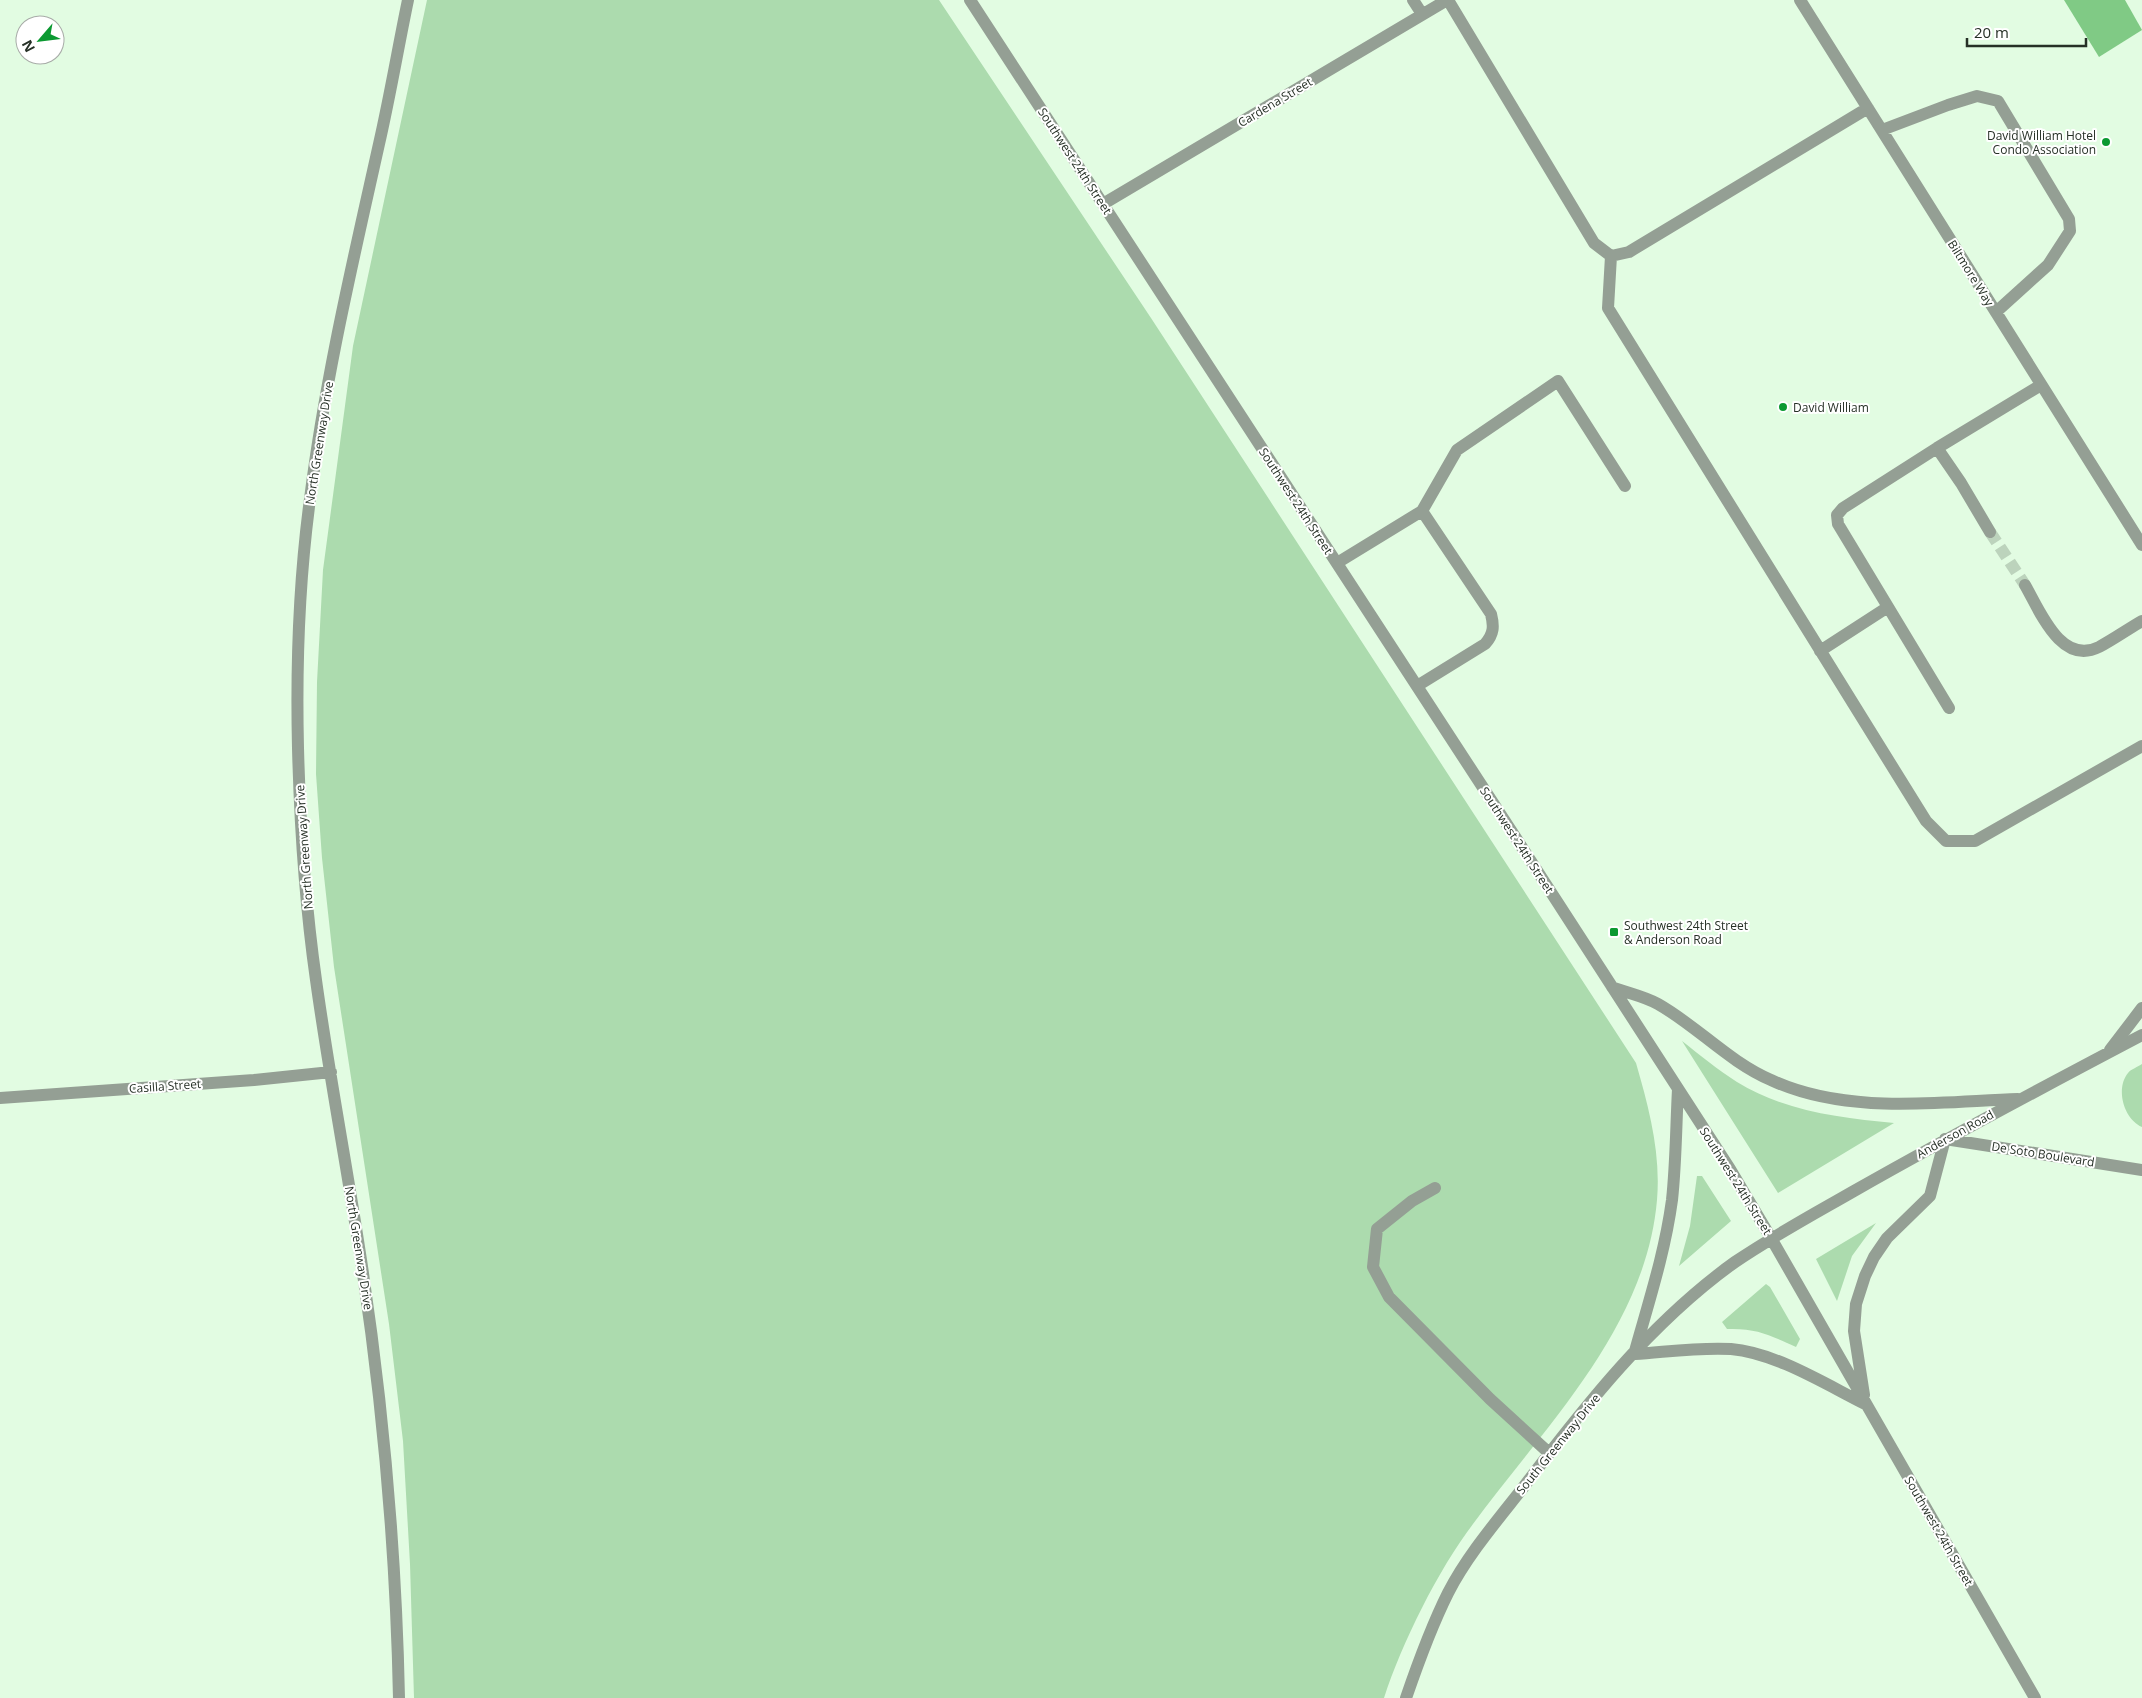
<svg xmlns="http://www.w3.org/2000/svg" width="2142" height="1698" font-family="'Open Sans',sans-serif">
	<style>
		.green { fill: #acdbae }
		.water { fill: #80ca85 }
		.lines { fill: none; stroke-linecap: round; stroke-linejoin: round }
		.minor-tunnel { stroke: #bcd3bc; stroke-width: 12; stroke-dasharray: 12 6; stroke-linecap: butt }
		.minor { stroke: #949f94; stroke-width: 12 }
		.poi-dot { fill: #0b9931; stroke: #fff; stroke-width: 2 }
		.labels { text-anchor: middle; dominant-baseline: central; stroke-width: 4; stroke-linejoin: round; paint-order: stroke }
		.street-label { font-size: 12px; fill: #263026; stroke: #fff }
		.poi-label { font-size: 12px; fill: #263026; stroke: #fff; text-anchor: start }
	</style>
	<rect width="100%" height="100%" fill="#e2fce2"/>
	<path class="green" d="M 427,0 L 939,0 L 1151,318 L 1636,1063 C 1649,1108 1661,1153 1657,1200 C 1646,1328 1545,1426 1473,1524 C 1438,1570 1402,1643 1384,1698 L 414,1698 L 410,1564 L 403,1441 L 389,1324 L 334,967 L 322,858 L 316,774 L 317,682 L 323,570 L 353,346 Z
		M 1682,1041 C 1700,1055 1718,1070 1737,1082 C 1784,1111 1840,1118 1894,1123 L 1778,1193 Z
		M 2142,1064 L 2142,1127 C 2124,1119 2115,1089 2128,1073 C 2131,1069 2138,1067 2142,1064 Z
		M 1697,1176 L 1702,1176 L 1731,1221 L 1679,1266 L 1690,1226 Z
		M 1876,1223 L 1852,1256 L 1837,1301 L 1816,1259 Z
		M 1766,1284 L 1770,1287 L 1800,1339 L 1796,1347 C 1769,1335 1757,1328 1727,1329 L 1722,1322 Z"/>
	<path class="water" d="M 2064,0 L 2125,0 L 2142,30 L 2099,57 Z"/>
	<g class="lines">
		<path class="minor-tunnel" d="M 1990,532 L 2025,585"/>
		<path class="minor" d="M 970,0 L 1523,849 L 1730,1169 L 1771,1238 L 2035,1698
			M 1413,0 L 1422,14
			M 1448,0 L 1594,243 L 1611,256 L 1629,252 L 1868,108
			M 1800,0 L 2142,545
			M 1882,130 L 1948,105 L 1977,96 L 1998,101 L 2069,219 L 2070,231 L 2048,265 L 1996,312
			M 1103,204 L 1447,0
			M 1611,256 L 1608,308 L 1926,821 L 1946,841 L 1975,841 L 2142,746
			M 1937,448 L 1843,508 L 1837,515 L 1838,524 L 1949,708
			M 1990,532 L 1961,483 L 1937,448 L 2041,385
			M 1337,563 L 1422,511 L 1457,450 L 1558,381 L 1625,486
			M 2025,585 C 2040,611 2061,666 2099,647 C 2114,639 2128,629 2142,621
			M 1820,651 L 1888,607
			M 1417,686 L 1485,644 C 1494,634 1494,626 1491,614 L 1422,511
			M 1612,987 C 1627,993 1644,996 1658,1004 C 1697,1026 1729,1062 1771,1080 C 1846,1115 1937,1102 2018,1099
			M 2110,1050 L 2142,1008
			M 0,1098 L 254,1080 L 331,1072
			M 1945,1139 L 2142,1170
			M 1435,1188 L 1412,1201 L 1377,1229 L 1373,1267 L 1389,1297 L 1490,1399 L 1548,1452
			M 1635,1351 C 1649,1301 1665,1252 1672,1200 C 1676,1163 1676,1126 1678,1089
			M 1635,1354 C 1666,1352 1699,1347 1731,1349 C 1776,1353 1825,1384 1865,1404
			M 1864,1395 L 1854,1331 L 1856,1304 L 1865,1276 L 1874,1257 L 1887,1238 L 1930,1196 L 1945,1139
			M 399,1698 C 396,1552 383,1405 361,1260 C 347,1167 329,1074 316,980 C 305,903 300,826 298,748 C 296,665 299,581 310,499 C 325,379 353,261 379,144 C 390,96 398,48 408,0
			M 1406,1698 C 1418,1663 1431,1627 1448,1593 C 1467,1556 1496,1522 1522,1489 C 1584,1407 1651,1322 1735,1262 C 1773,1236 1814,1214 1854,1191 C 1949,1137 2045,1086 2142,1035"/>
	</g>
	<g class="poi-dot">
		<circle cx="2106" cy="142" r="5"/>
		<circle cx="1783" cy="407" r="5"/>
		<rect x="1609" y="927" width="10" height="10" rx="2.5"/>
	</g>
	<g class="labels">
		<g class="street-label">
			<text transform="translate(1275 102) rotate(-31)">Cardena Street</text>
			<text transform="translate(1075 161) rotate(57)">Southwest 24th Street</text>
			<text transform="translate(1971 273) rotate(58)">Biltmore Way</text>
			<text transform="translate(319 443) rotate(-81)">North Greenway Drive</text>
			<text transform="translate(1296 501) rotate(57)">Southwest 24th Street</text>
			<text transform="translate(1517 840) rotate(57)">Southwest 24th Street</text>
			<text transform="translate(304 847) rotate(-94)">North Greenway Drive</text>
			<text transform="translate(165 1086) rotate(-4)">Casilla Street</text>
			<text transform="translate(1955 1134) rotate(-29)">Anderson Road</text>
			<text transform="translate(2043 1154) rotate(9)">De Soto Boulevard</text>
			<text transform="translate(1736 1181) rotate(58)">Southwest 24th Street</text>
			<text transform="translate(359 1248) rotate(81)">North Greenway Drive</text>
			<text transform="translate(1558 1444) rotate(-51)">South Greenway Drive</text>
			<text transform="translate(1939 1531) rotate(60)">Southwest 24th Street</text>
		</g>
		<g class="poi-label">
			<text x="2096" y="135" text-anchor="end">David William Hotel<tspan x="2096" dy="14">Condo Association</tspan></text>
			<text x="1793" y="407">David William</text>
			<text x="1624" y="925">Southwest 24th Street<tspan x="1624" dy="14">&amp; Anderson Road</tspan></text>
		</g>
	</g>
	<g transform="translate(40 40) rotate(242)"><circle r="24" fill="#ffffff" stroke="#a8aca8"/>
	<path d="M0-4L9 19L0 12L-9 19Z" fill="#0b9931"/>
	<text y="-8" font-size="14" font-weight="bold" text-anchor="middle" fill="#263026">N</text>
	</g>
	<path d="M1967 38v8h119v-8" fill="none" stroke="#263026" stroke-width="2.5"/>
	<text x="1974" y="38" font-size="15" fill="#263026" stroke="#ffffff" stroke-width="4" paint-order="stroke">20 m</text>
</svg>
